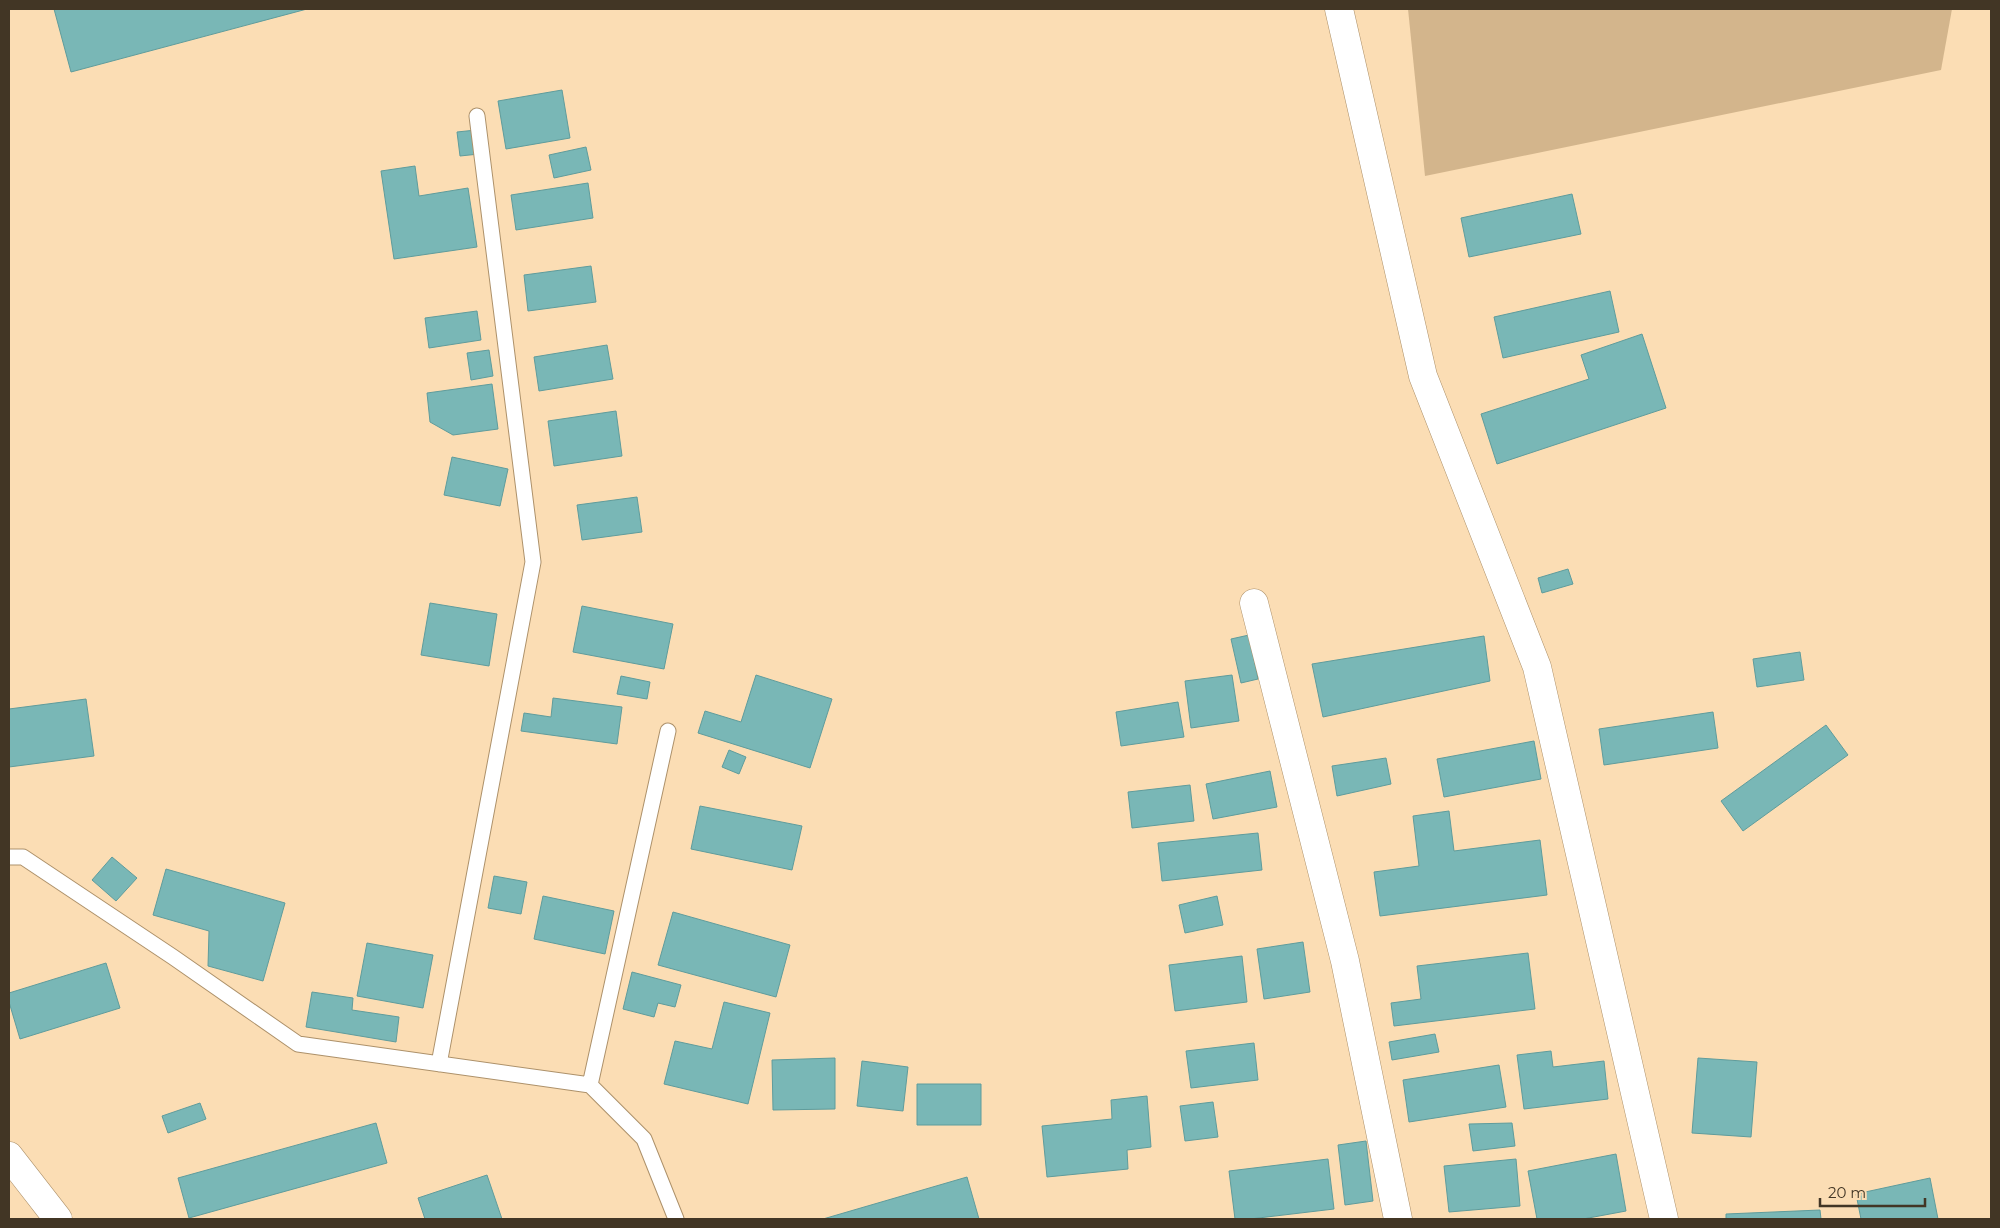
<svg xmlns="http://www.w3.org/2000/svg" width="2000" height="1228" font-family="Montserrat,sans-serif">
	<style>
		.green { fill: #d3b58c }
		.building { fill: #79b7b6; stroke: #5f9c9c }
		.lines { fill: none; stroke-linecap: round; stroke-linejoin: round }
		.lane-casing { stroke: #ad916a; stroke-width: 17 }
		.street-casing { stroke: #ad916a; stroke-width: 29 }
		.highway-casing { stroke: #ad916a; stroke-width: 29 }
		.lane { stroke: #fff; stroke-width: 15 }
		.street { stroke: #fff; stroke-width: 28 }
		.highway { stroke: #fff; stroke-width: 28 }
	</style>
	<rect width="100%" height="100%" fill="#fbddb4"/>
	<path class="green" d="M 1408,9 L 1952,9 L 1941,70 L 1425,176 Z"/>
	<path class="building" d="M 54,9 L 307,9 L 71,72 Z
		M 562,90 L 570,138 L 506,149 L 498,101 Z
		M 476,130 L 479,154 L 460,156 L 457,132 Z
		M 586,147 L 591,170 L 554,178 L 549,155 Z
		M 415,166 L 419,196 L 468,188 L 477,247 L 394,259 L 381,171 Z
		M 588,183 L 593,218 L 516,230 L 511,195 Z
		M 1572,194 L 1581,234 L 1469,257 L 1461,218 Z
		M 591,266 L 596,302 L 528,311 L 524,275 Z
		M 1610,291 L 1619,332 L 1503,358 L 1494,317 Z
		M 477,311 L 481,340 L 429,348 L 425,318 Z
		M 1642,334 L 1666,408 L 1497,464 L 1481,414 L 1589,379 L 1581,355 Z
		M 607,345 L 613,379 L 539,391 L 534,357 Z
		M 489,350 L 493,376 L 471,380 L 467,353 Z
		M 492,384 L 498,429 L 453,435 L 430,422 L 427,393 Z
		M 616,411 L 622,456 L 554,466 L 548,421 Z
		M 452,457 L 508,469 L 500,506 L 444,495 Z
		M 637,497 L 642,532 L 582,540 L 577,505 Z
		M 1568,569 L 1573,584 L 1542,593 L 1538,578 Z
		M 430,603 L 497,614 L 489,666 L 421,655 Z
		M 582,606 L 673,624 L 664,669 L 573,652 Z
		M 1249,635 L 1258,679 L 1241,683 L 1231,639 Z
		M 1484,636 L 1490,681 L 1323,717 L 1312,664 Z
		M 1800,652 L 1804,680 L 1757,687 L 1753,659 Z
		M 756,675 L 832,699 L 810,768 L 698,733 L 705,711 L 741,722 Z
		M 1232,675 L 1239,721 L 1191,728 L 1185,681 Z
		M 621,676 L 650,682 L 647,699 L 617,694 Z
		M 553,698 L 622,707 L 617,744 L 521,731 L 524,713 L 551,717 Z
		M 86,699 L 94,756 L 9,767 L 9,709 Z
		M 1178,702 L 1184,737 L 1121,746 L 1116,712 Z
		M 1713,712 L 1718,748 L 1604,765 L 1599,729 Z
		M 1826,725 L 1848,755 L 1743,831 L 1721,801 Z
		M 1534,741 L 1541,779 L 1444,797 L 1437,759 Z
		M 729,750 L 746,757 L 739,774 L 722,767 Z
		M 1386,758 L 1391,784 L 1337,796 L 1332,766 Z
		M 1270,771 L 1277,807 L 1213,819 L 1206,784 Z
		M 1190,785 L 1194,821 L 1132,828 L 1128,792 Z
		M 700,806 L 802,826 L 792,870 L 691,849 Z
		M 1449,811 L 1454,851 L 1540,840 L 1547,895 L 1380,916 L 1374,872 L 1419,866 L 1413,816 Z
		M 1258,833 L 1262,870 L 1162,881 L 1158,843 Z
		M 112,857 L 137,878 L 116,901 L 92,880 Z
		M 166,869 L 285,903 L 263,981 L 208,966 L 209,931 L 153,915 Z
		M 494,876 L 527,882 L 521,914 L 488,908 Z
		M 543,896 L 614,911 L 605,954 L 534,939 Z
		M 1217,896 L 1223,925 L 1185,933 L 1179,905 Z
		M 673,912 L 790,945 L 776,997 L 658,965 Z
		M 1303,942 L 1310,992 L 1264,999 L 1257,949 Z
		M 367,943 L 433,955 L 423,1008 L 357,996 Z
		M 1528,953 L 1535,1009 L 1394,1026 L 1391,1003 L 1421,999 L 1417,966 Z
		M 1242,956 L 1247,1002 L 1175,1011 L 1169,965 Z
		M 106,963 L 120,1008 L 20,1039 L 9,1002 L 9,993 Z
		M 632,972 L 681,985 L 675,1007 L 658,1003 L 654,1017 L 623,1009 Z
		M 312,992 L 353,998 L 352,1010 L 399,1017 L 396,1042 L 306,1027 Z
		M 724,1002 L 770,1013 L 748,1104 L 664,1084 L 675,1041 L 712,1049 Z
		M 1435,1034 L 1439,1052 L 1392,1060 L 1389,1042 Z
		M 1254,1043 L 1258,1080 L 1191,1088 L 1186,1051 Z
		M 1551,1051 L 1553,1067 L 1604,1061 L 1608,1099 L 1524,1109 L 1517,1055 Z
		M 835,1058 L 835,1109 L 773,1110 L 772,1060 Z
		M 1698,1058 L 1757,1062 L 1751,1137 L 1692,1133 Z
		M 862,1061 L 908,1067 L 903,1111 L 857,1106 Z
		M 1499,1065 L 1506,1107 L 1409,1122 L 1403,1080 Z
		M 917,1084 L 981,1084 L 981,1125 L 917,1125 Z
		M 1147,1096 L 1151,1147 L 1127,1150 L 1128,1169 L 1047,1177 L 1042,1126 L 1112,1119 L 1111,1100 Z
		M 1213,1102 L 1218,1137 L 1185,1141 L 1180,1106 Z
		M 200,1103 L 206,1119 L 168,1133 L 162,1116 Z
		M 376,1123 L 387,1163 L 189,1218 L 178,1178 Z
		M 1512,1123 L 1515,1146 L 1473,1151 L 1469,1124 Z
		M 1366,1141 L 1373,1201 L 1345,1205 L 1338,1145 Z
		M 1616,1154 L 1626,1211 L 1583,1219 L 1537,1219 L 1528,1171 Z
		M 1328,1159 L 1334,1209 L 1250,1219 L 1235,1219 L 1229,1171 Z
		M 1516,1159 L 1520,1206 L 1449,1212 L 1444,1166 Z
		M 487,1175 L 502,1219 L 425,1219 L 418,1198 Z
		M 967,1177 L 979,1219 L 823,1219 Z
		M 1930,1178 L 1938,1219 L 1861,1219 L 1856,1194 Z
		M 1820,1210 L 1821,1219 L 1726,1219 L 1726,1214 Z"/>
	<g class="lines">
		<g class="lane-casing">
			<path id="lane" d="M 9,857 L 23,857 L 173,957 L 298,1044 L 590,1085 L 644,1139 L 676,1219
				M 439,1064 L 533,562 L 477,116
				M 590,1085 L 668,731"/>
		</g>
		<g class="street-casing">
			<path id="street" d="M 1339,9 L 1423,376 L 1537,667 L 1664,1219
				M 1254,603 L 1345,961 L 1398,1219"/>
		</g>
		<g class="highway-casing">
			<path id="highway" d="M 9,1156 L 58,1219"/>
		</g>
		<use href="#lane" class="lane"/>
		<use href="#street" class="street"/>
		<use href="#highway" class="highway"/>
	</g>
	<rect width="2000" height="1228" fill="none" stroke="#423625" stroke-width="20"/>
	<path d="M1820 1198v8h105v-8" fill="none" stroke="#423625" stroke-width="2.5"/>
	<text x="1828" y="1198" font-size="15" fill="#423625" stroke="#fbddb4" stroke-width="4" paint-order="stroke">20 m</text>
</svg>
